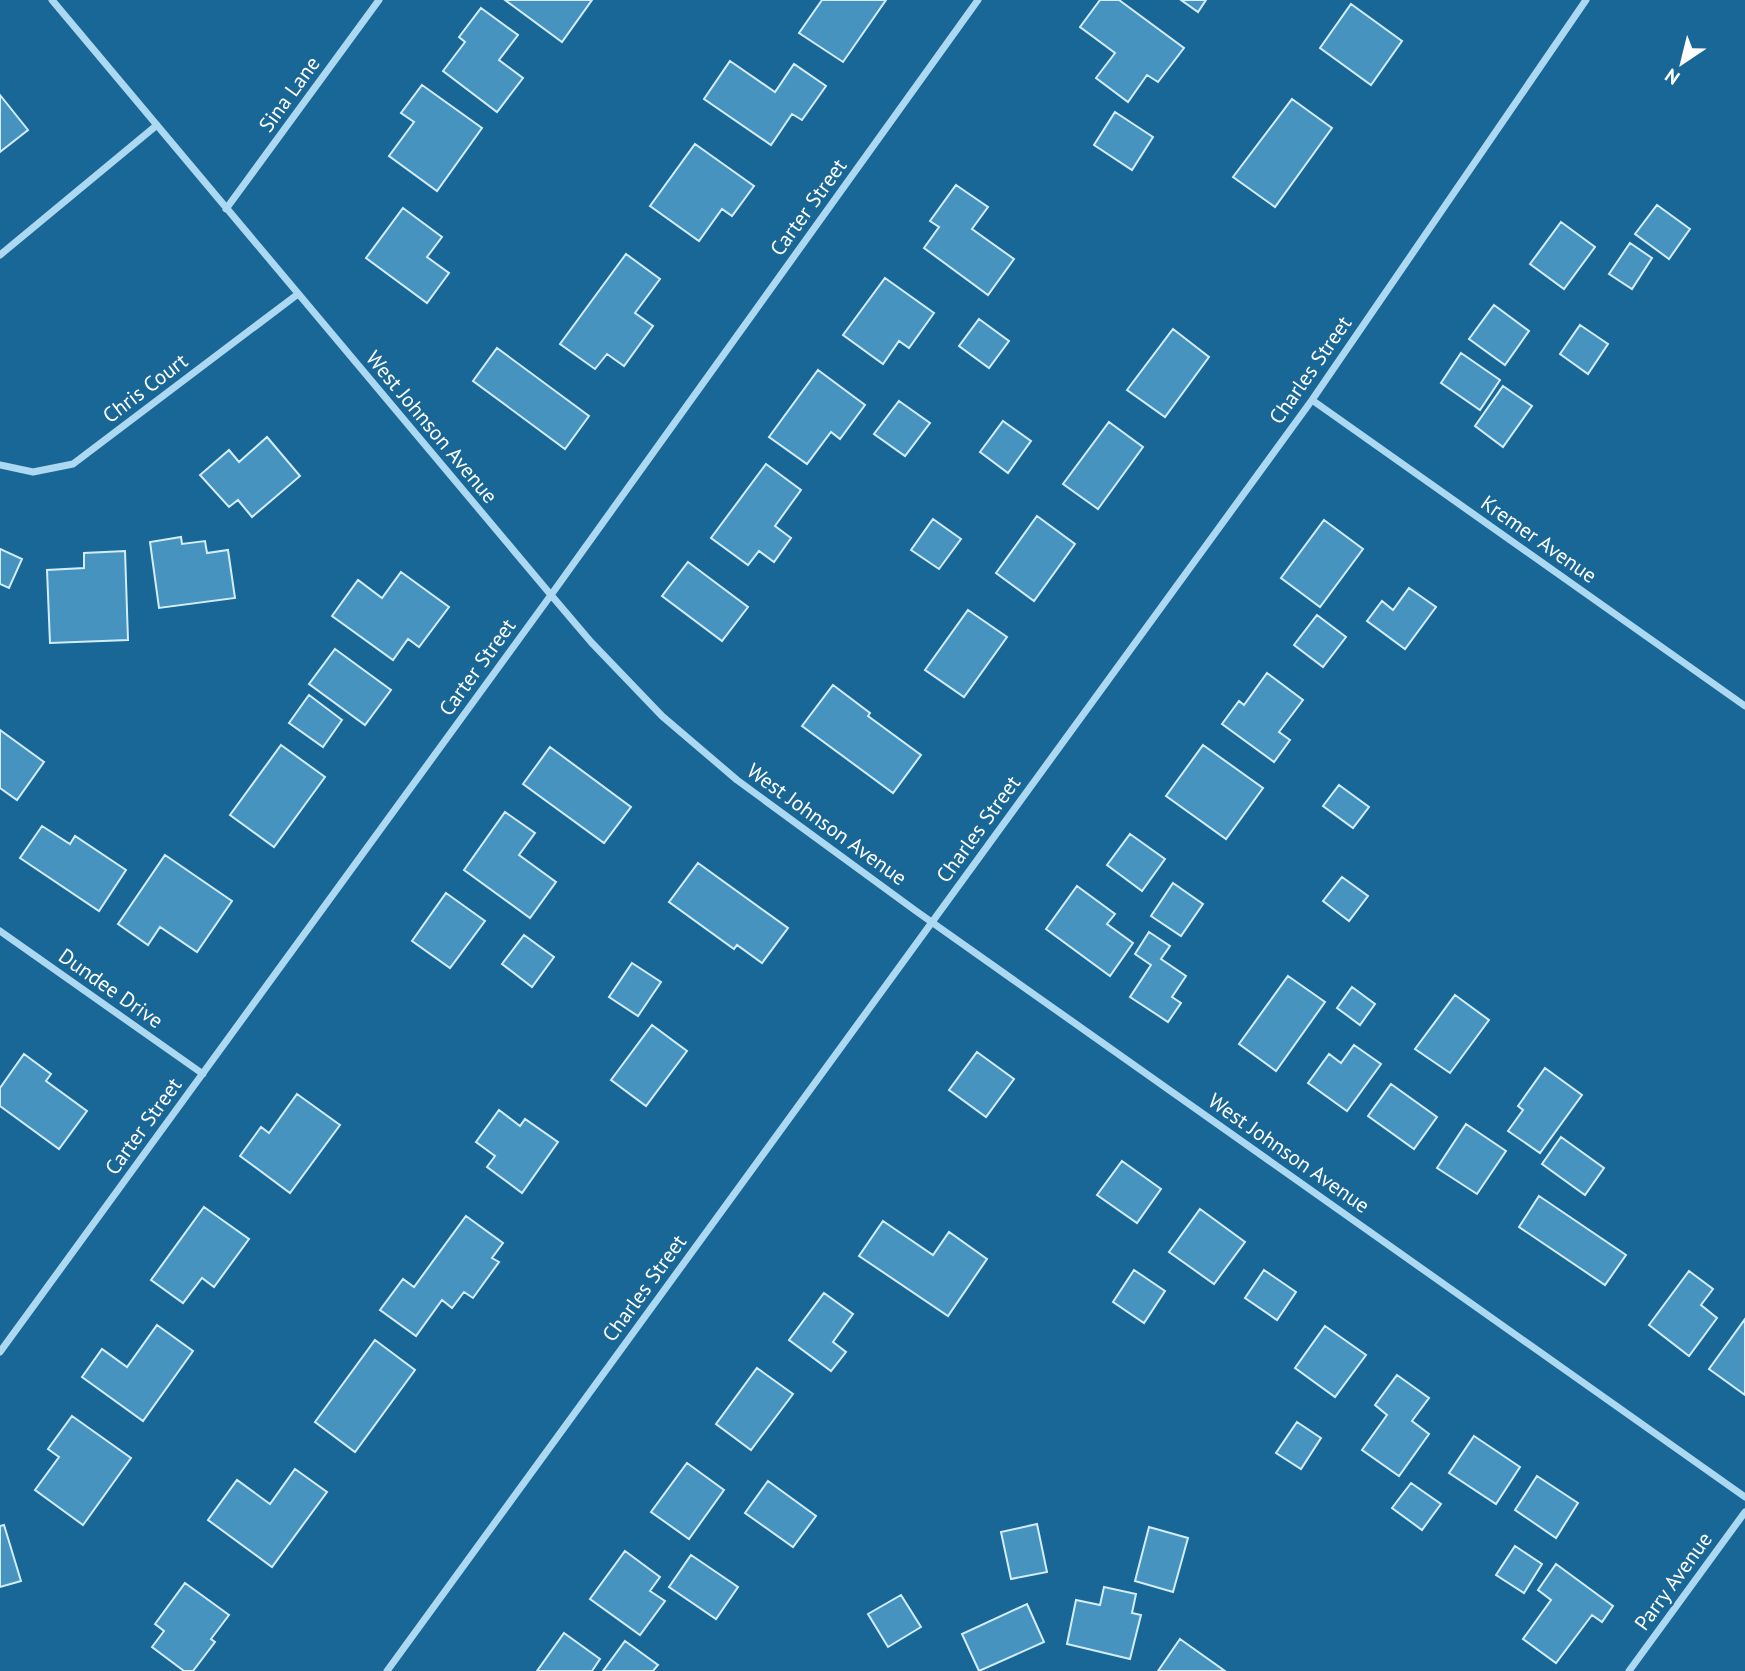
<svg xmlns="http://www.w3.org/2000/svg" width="1745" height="1671" font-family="'PT Sans',sans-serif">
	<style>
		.building { fill: #4693bf; stroke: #d3edfb; stroke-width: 2 }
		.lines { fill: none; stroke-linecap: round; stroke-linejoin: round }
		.street { stroke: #acd8f1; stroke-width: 7 }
		.labels { text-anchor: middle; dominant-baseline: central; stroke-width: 5; stroke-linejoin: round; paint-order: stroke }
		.street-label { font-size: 21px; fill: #fff; stroke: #196796 }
	</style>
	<rect width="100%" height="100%" fill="#196796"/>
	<path class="building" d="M 505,0 L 592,0 L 562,42 Z
		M 822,0 L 886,0 L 843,62 L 799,33 Z
		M 1100,0 L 1119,0 L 1184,48 L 1158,82 L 1147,75 L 1128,102 L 1096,78 L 1115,53 L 1080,27 Z
		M 1181,0 L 1206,0 L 1198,12 Z
		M 1351,4 L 1402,41 L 1371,85 L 1320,48 Z
		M 481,8 L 518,35 L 499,60 L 523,78 L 497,112 L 443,71 L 465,42 L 459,37 Z
		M 730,61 L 775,92 L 794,64 L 826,86 L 802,120 L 792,114 L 771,145 L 704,99 Z
		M 422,85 L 482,128 L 437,191 L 389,156 L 414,122 L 401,113 Z
		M 0,95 L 28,130 L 0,152 Z
		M 1292,99 L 1332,128 L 1275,207 L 1233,177 Z
		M 1115,112 L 1153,137 L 1132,170 L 1094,145 Z
		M 695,144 L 754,186 L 732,216 L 722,209 L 699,241 L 650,206 Z
		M 956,185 L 988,207 L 972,229 L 1014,259 L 988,295 L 924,248 L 939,227 L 930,221 Z
		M 1657,205 L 1690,229 L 1669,259 L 1635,234 Z
		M 403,208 L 442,237 L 427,257 L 449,273 L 427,303 L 366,258 Z
		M 1561,222 L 1595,247 L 1564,289 L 1530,264 Z
		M 1630,243 L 1652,258 L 1632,289 L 1609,274 Z
		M 626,254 L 660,279 L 635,313 L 653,326 L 624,366 L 607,354 L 595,369 L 560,344 Z
		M 885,278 L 934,313 L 909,348 L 899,341 L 883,364 L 843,335 Z
		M 1494,305 L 1529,331 L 1505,365 L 1469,339 Z
		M 979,319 L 1009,341 L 989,368 L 959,346 Z
		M 1580,325 L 1608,344 L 1588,374 L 1560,354 Z
		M 1173,329 L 1209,357 L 1165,417 L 1127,390 Z
		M 497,348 L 589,416 L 565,449 L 473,381 Z
		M 1461,353 L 1500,380 L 1480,410 L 1441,383 Z
		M 818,370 L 865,405 L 840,439 L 831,432 L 807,464 L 769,437 Z
		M 1503,386 L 1532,406 L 1503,447 L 1475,426 Z
		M 899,401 L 930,423 L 905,456 L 874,434 Z
		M 1003,421 L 1031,441 L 1008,473 L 980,452 Z
		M 1109,422 L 1143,447 L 1098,509 L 1063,484 Z
		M 267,437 L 300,476 L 252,517 L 238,500 L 229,507 L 200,475 L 229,450 L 239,462 Z
		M 766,464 L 801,490 L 775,526 L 791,538 L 774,562 L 759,551 L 748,565 L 711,538 Z
		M 1037,516 L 1075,544 L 1034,601 L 996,573 Z
		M 933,519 L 961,539 L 939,569 L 911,550 Z
		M 1324,520 L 1363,549 L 1320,607 L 1281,578 Z
		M 181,537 L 182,544 L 205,541 L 207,553 L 228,550 L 235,598 L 159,608 L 150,542 Z
		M 0,549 L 22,559 L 9,588 L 0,584 Z
		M 125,551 L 128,640 L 50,643 L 47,570 L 84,568 L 84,553 Z
		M 688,562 L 748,607 L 722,641 L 662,596 Z
		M 401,572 L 449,607 L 419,647 L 408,639 L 393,660 L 332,616 L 358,580 L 382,598 Z
		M 1409,588 L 1436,607 L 1405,649 L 1367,621 L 1382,601 L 1393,610 Z
		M 968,610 L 1007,637 L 964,697 L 925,670 Z
		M 1317,615 L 1346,637 L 1323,667 L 1294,645 Z
		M 335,649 L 391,690 L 365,725 L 309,684 Z
		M 1267,673 L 1303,700 L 1279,732 L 1290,740 L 1274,762 L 1222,724 L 1239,701 L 1244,705 Z
		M 833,685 L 870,713 L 868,716 L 921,755 L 893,793 L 802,726 Z
		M 309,695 L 342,720 L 323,747 L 289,723 Z
		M 0,730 L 44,762 L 17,800 L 0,788 Z
		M 281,745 L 325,777 L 274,847 L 230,815 Z
		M 1203,745 L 1263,788 L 1226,839 L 1166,796 Z
		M 550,747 L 631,807 L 604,843 L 523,784 Z
		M 1339,785 L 1369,807 L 1353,828 L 1323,806 Z
		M 505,812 L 535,833 L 519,855 L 556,882 L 530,918 L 464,870 Z
		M 42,826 L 70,844 L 75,836 L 126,870 L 99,911 L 20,858 Z
		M 1130,834 L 1165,859 L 1142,891 L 1107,865 Z
		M 165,855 L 232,901 L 197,952 L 160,927 L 148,945 L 118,924 Z
		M 698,863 L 788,928 L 762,963 L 737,945 L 734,949 L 669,902 Z
		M 1342,877 L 1368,896 L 1349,921 L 1323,901 Z
		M 1173,883 L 1203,904 L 1181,936 L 1151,916 Z
		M 1077,886 L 1115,914 L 1107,924 L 1133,943 L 1110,976 L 1046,929 Z
		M 446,893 L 485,921 L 450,968 L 412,941 Z
		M 1149,932 L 1170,946 L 1161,959 L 1186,976 L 1172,997 L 1181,1003 L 1168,1022 L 1130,997 L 1151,965 L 1135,954 Z
		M 524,935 L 554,957 L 532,987 L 502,964 Z
		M 632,963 L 661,982 L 638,1016 L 609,997 Z
		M 1288,976 L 1325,1002 L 1276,1071 L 1239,1044 Z
		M 1352,987 L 1375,1004 L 1360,1025 L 1337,1008 Z
		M 1455,995 L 1489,1020 L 1450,1073 L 1415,1049 Z
		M 652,1025 L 687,1051 L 646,1106 L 611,1080 Z
		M 1354,1045 L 1381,1064 L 1347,1111 L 1308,1083 L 1329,1054 L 1341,1063 Z
		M 977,1052 L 1014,1079 L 986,1117 L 949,1090 Z
		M 24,1054 L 51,1074 L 46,1081 L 87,1111 L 59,1149 L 0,1106 L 0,1088 Z
		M 1545,1068 L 1582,1095 L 1540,1153 L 1508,1131 L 1523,1110 L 1518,1106 Z
		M 1391,1084 L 1437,1117 L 1414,1149 L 1368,1116 Z
		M 297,1094 L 340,1125 L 290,1193 L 240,1156 L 261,1127 L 269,1133 Z
		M 499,1110 L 520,1126 L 525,1119 L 558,1142 L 522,1193 L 487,1167 L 495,1156 L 476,1142 Z
		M 1466,1124 L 1506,1151 L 1477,1194 L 1437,1168 Z
		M 1561,1137 L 1604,1168 L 1585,1195 L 1542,1164 Z
		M 1122,1161 L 1161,1189 L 1137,1223 L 1097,1195 Z
		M 1539,1196 L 1626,1255 L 1605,1285 L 1519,1227 Z
		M 204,1207 L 249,1239 L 214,1287 L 202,1278 L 183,1303 L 151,1280 Z
		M 1200,1209 L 1245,1242 L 1214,1284 L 1169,1252 Z
		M 466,1216 L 503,1243 L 492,1258 L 499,1262 L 473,1298 L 464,1292 L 452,1308 L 442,1300 L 416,1336 L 380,1310 L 403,1279 L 414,1287 Z
		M 883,1221 L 933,1255 L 949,1232 L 987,1259 L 948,1316 L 859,1256 Z
		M 1134,1270 L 1165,1291 L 1144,1323 L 1113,1302 Z
		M 1264,1270 L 1296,1292 L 1277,1320 L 1245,1298 Z
		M 1689,1271 L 1713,1289 L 1701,1305 L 1717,1318 L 1689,1356 L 1649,1325 Z
		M 824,1293 L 853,1314 L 833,1342 L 846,1352 L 831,1371 L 789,1340 Z
		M 1745,1319 L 1745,1395 L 1709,1369 Z
		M 157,1325 L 193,1351 L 143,1421 L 82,1377 L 102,1349 L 127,1367 Z
		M 1325,1326 L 1366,1355 L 1335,1397 L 1295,1368 Z
		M 375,1340 L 415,1370 L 355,1452 L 315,1422 Z
		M 757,1368 L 793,1394 L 751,1450 L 716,1424 Z
		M 1397,1375 L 1429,1398 L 1412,1421 L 1429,1434 L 1399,1476 L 1362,1450 L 1387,1415 L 1375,1405 Z
		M 72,1416 L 131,1458 L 83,1525 L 35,1490 L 59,1457 L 48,1449 Z
		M 1297,1422 L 1321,1438 L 1301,1469 L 1276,1453 Z
		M 1474,1436 L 1520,1467 L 1496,1504 L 1449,1473 Z
		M 687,1463 L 724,1490 L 689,1539 L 651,1512 Z
		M 295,1469 L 327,1492 L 272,1567 L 208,1520 L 237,1480 L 270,1504 Z
		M 1537,1476 L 1578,1503 L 1556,1538 L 1515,1510 Z
		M 768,1481 L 816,1516 L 793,1547 L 745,1513 Z
		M 1411,1483 L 1441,1504 L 1422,1530 L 1392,1508 Z
		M 1037,1524 L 1047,1572 L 1011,1579 L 1001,1532 Z
		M 4,1525 L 21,1581 L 0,1587 L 0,1526 Z
		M 1149,1527 L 1188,1538 L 1173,1592 L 1135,1581 Z
		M 1515,1546 L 1542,1564 L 1524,1593 L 1496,1575 Z
		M 625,1551 L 660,1577 L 650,1591 L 665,1601 L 640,1635 L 590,1599 Z
		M 691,1555 L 738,1587 L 716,1619 L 669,1587 Z
		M 1556,1564 L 1613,1606 L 1602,1622 L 1592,1615 L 1556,1663 L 1523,1639 L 1551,1600 L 1538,1590 Z
		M 185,1583 L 229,1615 L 211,1639 L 215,1642 L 193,1671 L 184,1671 L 152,1647 L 164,1631 L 155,1624 Z
		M 1104,1587 L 1136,1594 L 1132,1613 L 1141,1615 L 1130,1659 L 1067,1644 L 1076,1600 L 1100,1605 Z
		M 901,1595 L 921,1627 L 888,1647 L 868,1614 Z
		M 1027,1604 L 1044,1642 L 979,1671 L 962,1634 Z
		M 564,1633 L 600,1659 L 592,1671 L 537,1671 Z
		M 1180,1639 L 1225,1671 L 1158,1671 Z
		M 625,1641 L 658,1665 L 653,1671 L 603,1671 Z"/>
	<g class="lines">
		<path class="street" d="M 52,0 L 551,595 L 591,642 L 662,716 L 737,780 L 916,911 L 1745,1497
			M 226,209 L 379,0
			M 0,255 L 157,125
			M 1312,400 L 1745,706
			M 0,465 L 33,472 L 73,464 L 298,294
			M 0,931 L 203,1074
			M 0,1352 L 551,595 L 978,0
			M 387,1671 L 1312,400 L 1586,0
			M 1629,1671 L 1745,1512"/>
	</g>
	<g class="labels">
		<g class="street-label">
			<text transform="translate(289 94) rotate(-54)">Sina Lane</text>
			<text transform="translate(808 207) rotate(-54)">Carter Street</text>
			<text transform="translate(1310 370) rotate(-55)">Charles Street</text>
			<text transform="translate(145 388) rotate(-37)">Chris Court</text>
			<text transform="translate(432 427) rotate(50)">West Johnson Avenue</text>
			<text transform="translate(1539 539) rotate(35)">Kremer Avenue</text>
			<text transform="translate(477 667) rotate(-54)">Carter Street</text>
			<text transform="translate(827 824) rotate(36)">West Johnson Avenue</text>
			<text transform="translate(978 829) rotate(-54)">Charles Street</text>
			<text transform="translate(111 988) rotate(35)">Dundee Drive</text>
			<text transform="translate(143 1126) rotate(-54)">Carter Street</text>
			<text transform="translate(1289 1153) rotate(35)">West Johnson Avenue</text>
			<text transform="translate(644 1288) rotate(-54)">Charles Street</text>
			<text transform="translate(1673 1581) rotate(-54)">Parry Avenue</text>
		</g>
	</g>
	<g transform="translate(1682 63) rotate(215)" stroke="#196796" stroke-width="5" paint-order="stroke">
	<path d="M0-5L12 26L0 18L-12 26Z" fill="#ffffff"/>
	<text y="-10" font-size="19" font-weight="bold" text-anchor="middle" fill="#ffffff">N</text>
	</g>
</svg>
